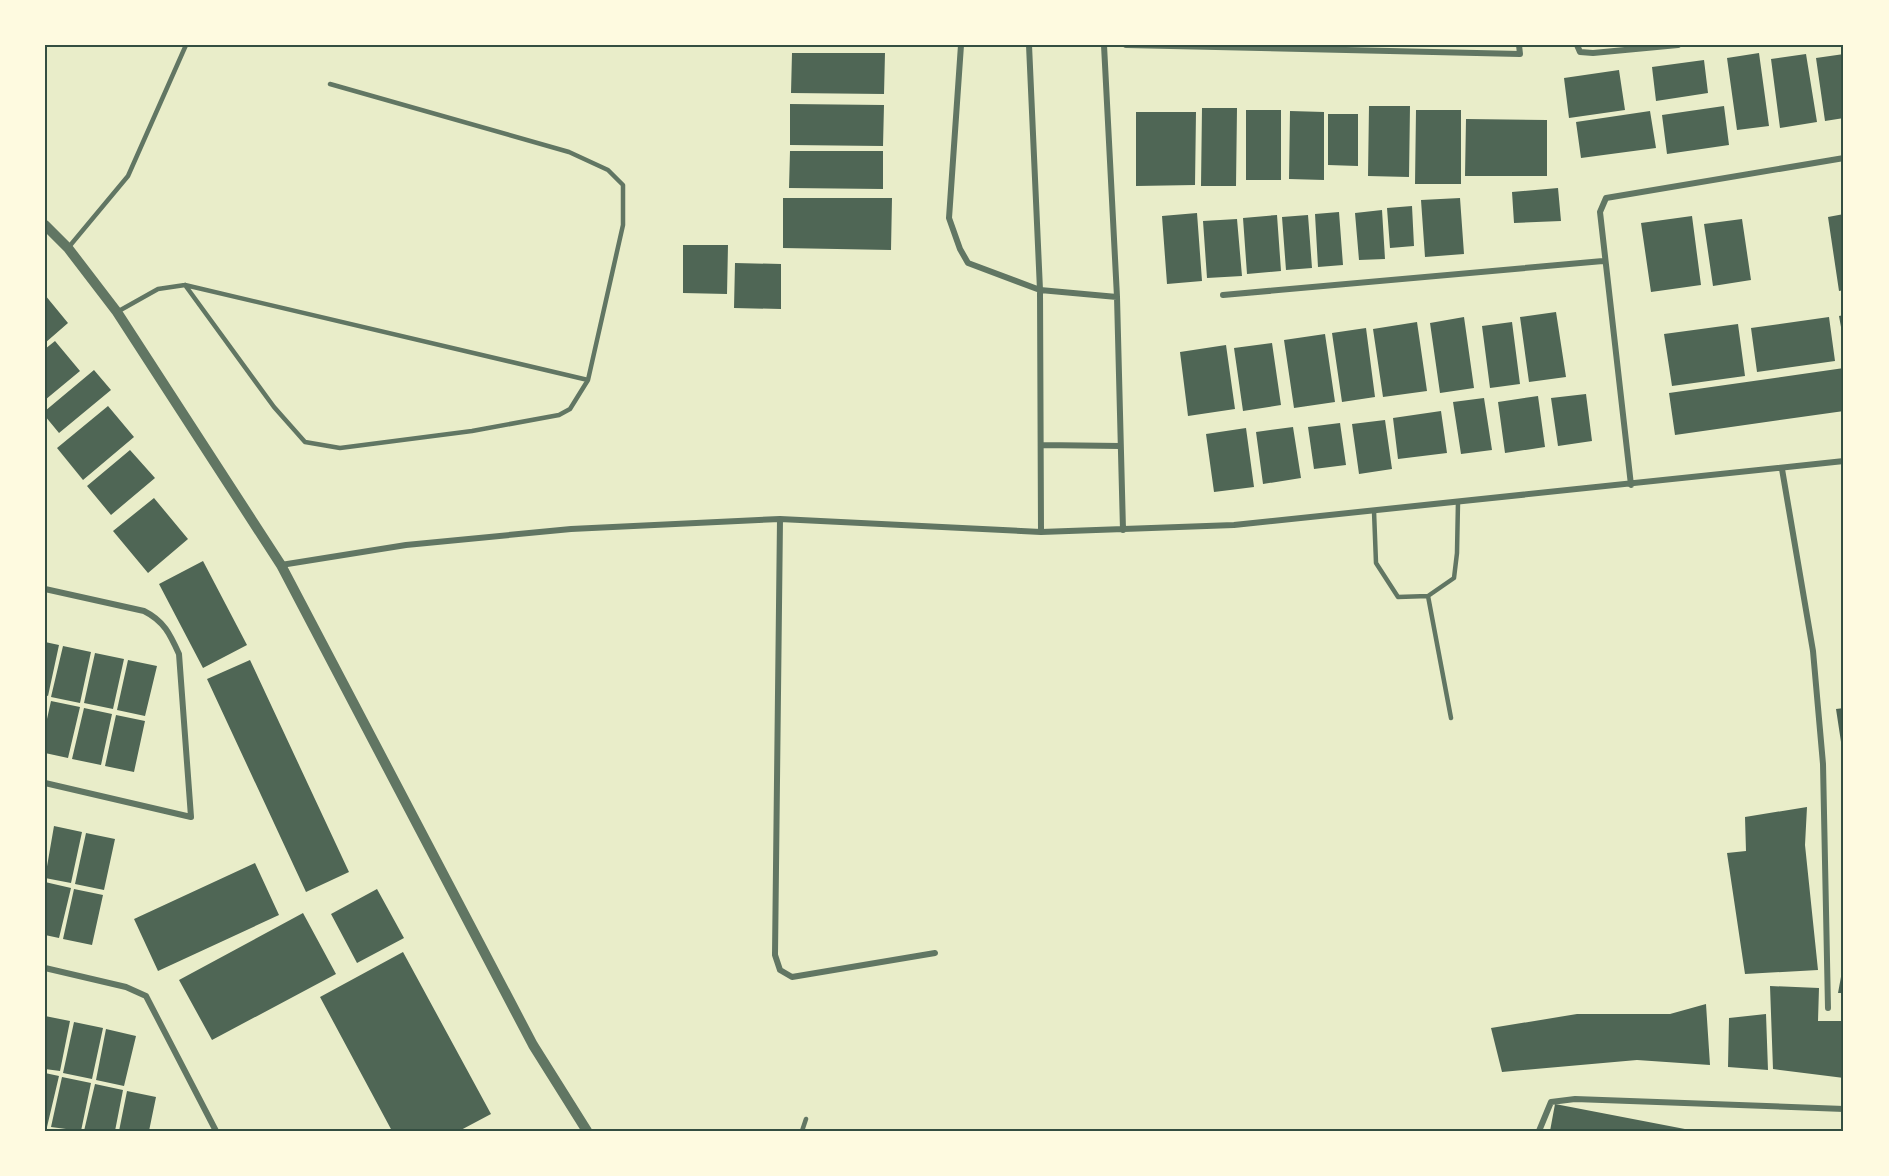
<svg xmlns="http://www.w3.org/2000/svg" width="1889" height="1176" font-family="Roboto,sans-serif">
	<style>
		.building { fill: #4f6655 }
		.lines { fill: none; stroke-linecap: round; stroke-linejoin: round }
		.service { stroke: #617663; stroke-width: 4.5 }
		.minor { stroke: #617663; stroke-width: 6 }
		.tertiary { stroke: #617663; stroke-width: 10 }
		.neatline { fill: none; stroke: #344e41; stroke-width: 2 }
	</style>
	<rect width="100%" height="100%" fill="#e9edc9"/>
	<path class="building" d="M 792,53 L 885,53 L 884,94 L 791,93 Z
		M 1759,53 L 1769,126 L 1737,130 L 1727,58 Z
		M 1806,54 L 1817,122 L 1780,128 L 1771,59 Z
		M 1844,54 L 1844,118 L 1825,121 L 1816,58 Z
		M 1704,60 L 1708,93 L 1656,101 L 1652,67 Z
		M 1619,70 L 1625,110 L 1569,118 L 1564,78 Z
		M 790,104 L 884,105 L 883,146 L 790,145 Z
		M 1369,106 L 1410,106 L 1409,177 L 1368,176 Z
		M 1724,106 L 1729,145 L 1667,154 L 1662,115 Z
		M 1202,108 L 1237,108 L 1236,186 L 1201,186 Z
		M 1246,110 L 1281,110 L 1281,180 L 1246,180 Z
		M 1416,110 L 1461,110 L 1461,184 L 1415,184 Z
		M 1290,111 L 1324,112 L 1324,180 L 1289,179 Z
		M 1650,111 L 1656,148 L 1581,158 L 1576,122 Z
		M 1136,112 L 1196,112 L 1195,185 L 1136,186 Z
		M 1328,114 L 1358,114 L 1358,166 L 1328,165 Z
		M 1466,119 L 1547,120 L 1547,176 L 1465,176 Z
		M 790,151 L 883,151 L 883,189 L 789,188 Z
		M 1558,188 L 1561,221 L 1514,223 L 1512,192 Z
		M 783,198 L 892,198 L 891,250 L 783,248 Z
		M 1460,198 L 1464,254 L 1425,257 L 1421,200 Z
		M 1412,206 L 1414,246 L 1390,248 L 1387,208 Z
		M 1382,210 L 1385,259 L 1359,260 L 1355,213 Z
		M 1339,212 L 1343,265 L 1318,267 L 1315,214 Z
		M 1197,213 L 1202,281 L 1167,284 L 1162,216 Z
		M 1844,214 L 1844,290 L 1839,291 L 1828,217 Z
		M 1277,215 L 1281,271 L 1247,274 L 1243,218 Z
		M 1308,215 L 1312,268 L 1286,270 L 1282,217 Z
		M 1692,216 L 1701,285 L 1651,292 L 1641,223 Z
		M 1237,219 L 1242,276 L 1207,278 L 1203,221 Z
		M 1742,219 L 1751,280 L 1713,286 L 1704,224 Z
		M 683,245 L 728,245 L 727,294 L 683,293 Z
		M 735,263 L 781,264 L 781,309 L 734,308 Z
		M 45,295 L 68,323 L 45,343 Z
		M 1556,312 L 1566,377 L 1529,382 L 1520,317 Z
		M 1844,315 L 1844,338 L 1843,338 L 1839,316 Z
		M 1464,317 L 1474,388 L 1440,393 L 1430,323 Z
		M 1829,317 L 1835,361 L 1757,372 L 1751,328 Z
		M 1417,322 L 1427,391 L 1383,397 L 1373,329 Z
		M 1512,322 L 1520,384 L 1490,388 L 1482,326 Z
		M 1738,324 L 1745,376 L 1672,386 L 1664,334 Z
		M 1366,328 L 1375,397 L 1342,402 L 1332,333 Z
		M 1325,334 L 1335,402 L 1294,408 L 1284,340 Z
		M 55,341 L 80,371 L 45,400 L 45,349 Z
		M 1272,343 L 1281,405 L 1243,411 L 1234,348 Z
		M 1226,345 L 1235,409 L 1188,416 L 1180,352 Z
		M 1844,368 L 1844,411 L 1675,435 L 1669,393 Z
		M 94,370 L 111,390 L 59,433 L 45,416 L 45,411 Z
		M 1586,394 L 1592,441 L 1558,446 L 1551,398 Z
		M 1538,396 L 1545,447 L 1505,453 L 1498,402 Z
		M 1484,398 L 1492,450 L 1461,454 L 1453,402 Z
		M 108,406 L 134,437 L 83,480 L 57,448 Z
		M 1441,411 L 1447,453 L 1398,459 L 1393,418 Z
		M 1385,420 L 1392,469 L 1359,474 L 1352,424 Z
		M 1340,423 L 1346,465 L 1314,469 L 1308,427 Z
		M 1293,427 L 1301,478 L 1263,484 L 1256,432 Z
		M 1246,428 L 1254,487 L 1214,492 L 1206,434 Z
		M 130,450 L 155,478 L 111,515 L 87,486 Z
		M 154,498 L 188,539 L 148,573 L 113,531 Z
		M 203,561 L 247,645 L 203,668 L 159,584 Z
		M 45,642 L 59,645 L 48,696 L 45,695 Z
		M 63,646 L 91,652 L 80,703 L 51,697 Z
		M 95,653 L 124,659 L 113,709 L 84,703 Z
		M 128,660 L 157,666 L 145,716 L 117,710 Z
		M 250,660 L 349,872 L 306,892 L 207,679 Z
		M 51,701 L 80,707 L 68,758 L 45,753 L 45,728 Z
		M 84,708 L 112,714 L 101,765 L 72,759 Z
		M 1844,708 L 1844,755 L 1843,755 L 1836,709 Z
		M 116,715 L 145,721 L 134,772 L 105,766 Z
		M 1807,807 L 1805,845 L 1818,970 L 1745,974 L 1727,853 L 1746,851 L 1745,817 Z
		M 54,826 L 82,832 L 71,883 L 45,878 Z
		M 86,833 L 115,839 L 104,890 L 75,884 Z
		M 255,863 L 279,915 L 158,971 L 134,919 Z
		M 45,882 L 71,888 L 59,938 L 45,935 Z
		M 74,889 L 103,895 L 92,945 L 63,939 Z
		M 377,889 L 404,938 L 357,963 L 331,914 Z
		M 303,913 L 336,974 L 212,1040 L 179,980 Z
		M 403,952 L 491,1114 L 459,1131 L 392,1131 L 320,997 Z
		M 1843,966 L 1844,966 L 1844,993 L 1838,993 Z
		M 1770,986 L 1819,988 L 1818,1021 L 1844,1021 L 1844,1078 L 1773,1069 Z
		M 1706,1004 L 1710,1065 L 1637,1060 L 1502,1072 L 1491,1028 L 1577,1014 L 1670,1014 Z
		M 1766,1014 L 1768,1070 L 1728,1067 L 1729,1018 Z
		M 45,1016 L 70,1021 L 60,1071 L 45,1069 Z
		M 74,1022 L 103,1028 L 92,1079 L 63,1073 Z
		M 106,1029 L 136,1036 L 124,1086 L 96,1080 Z
		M 45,1073 L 59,1076 L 47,1127 L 45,1126 Z
		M 62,1077 L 91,1083 L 81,1131 L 51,1127 Z
		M 95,1084 L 123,1090 L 115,1131 L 84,1131 Z
		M 127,1091 L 156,1097 L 149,1131 L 119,1131 Z
		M 1555,1104 L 1690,1130 L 1690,1131 L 1550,1131 Z"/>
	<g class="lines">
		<path class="service" d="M 68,248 L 128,176 L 186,45
			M 185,285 L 274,407 L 305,442 L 340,448 L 472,431 L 559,415 L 570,409 L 588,380 L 623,225 L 623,185 L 608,170 L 569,152 L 330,84
			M 117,312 L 158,289 L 185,285 L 588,380
			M 1374,511 L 1376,563 L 1398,597 L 1428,596 L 1454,578 L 1457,553 L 1458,502
			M 1428,596 L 1451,718
			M 802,1131 L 806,1119"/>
		<path class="minor" d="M 961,45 L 949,218 L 960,249 L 968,263 L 1040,290 L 1117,297
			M 1029,45 L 1040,290 L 1041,532
			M 1104,45 L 1117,297 L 1123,530
			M 1126,45 L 1520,54 L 1519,45
			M 1577,45 L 1580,52 L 1593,53 L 1678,45
			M 1223,295 L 1603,261
			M 1041,445 L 1120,446
			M 1782,469 L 1813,651 L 1823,764 L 1828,1008
			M 1631,485 L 1600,212 L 1606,198 L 1844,158
			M 780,519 L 775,955 L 780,970 L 792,977 L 935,953
			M 281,565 L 406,545 L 571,529 L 780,519 L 1041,532 L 1234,525 L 1844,461
			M 45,589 L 144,611 C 164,621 170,634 179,654 L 191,817 L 45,783
			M 45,968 L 126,987 L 146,996 L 216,1131
			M 1539,1131 L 1551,1102 L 1575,1099 L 1844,1109"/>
		<path class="tertiary" d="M 45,225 L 68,248 L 117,312 L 281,565 L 533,1045 L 587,1131"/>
	</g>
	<rect width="1889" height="1176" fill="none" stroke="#fefae0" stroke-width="93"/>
	<rect x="46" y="46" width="1796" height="1084" class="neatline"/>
</svg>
